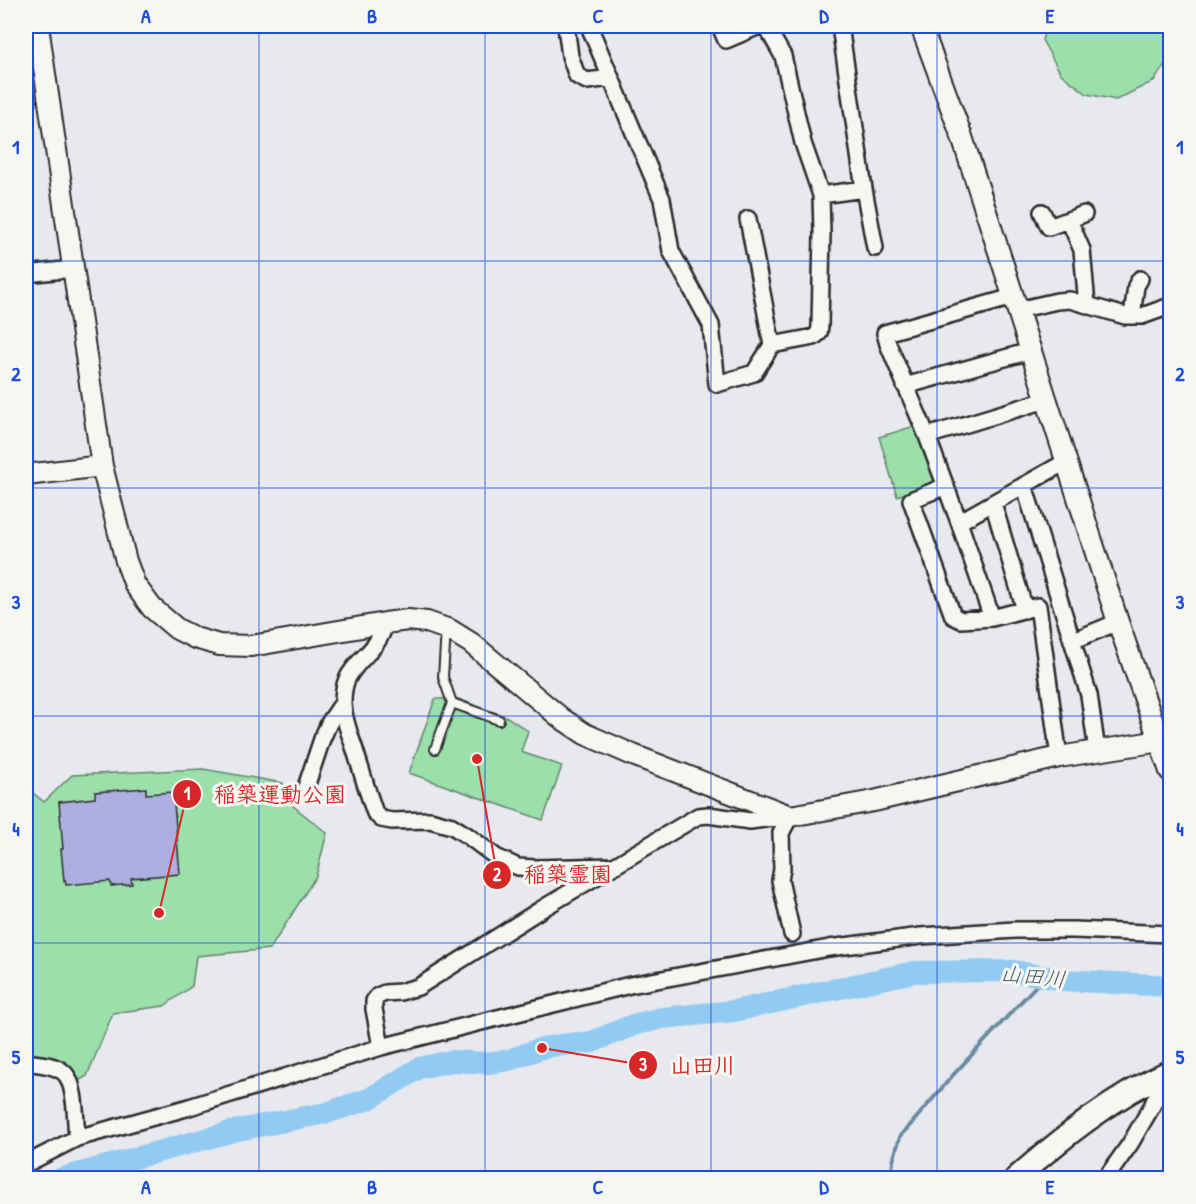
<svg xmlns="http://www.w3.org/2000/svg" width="1196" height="1204" font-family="'Patrick Hand','Klee One',sans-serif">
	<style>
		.green { fill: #9bdfab; stroke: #63856b; stroke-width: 1.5 }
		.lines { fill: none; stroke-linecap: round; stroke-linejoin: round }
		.stream { stroke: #698ba2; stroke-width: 4 }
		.river { stroke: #92cbf1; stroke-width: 22 }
		.building { fill: #aeafe1; stroke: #2b2b2b; stroke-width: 1.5 }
		.service-casing { stroke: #2b2b2b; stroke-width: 12 }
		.minor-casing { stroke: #2b2b2b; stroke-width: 20 }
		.tertiary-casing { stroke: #2b2b2b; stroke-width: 24 }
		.secondary-casing { stroke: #2b2b2b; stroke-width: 26 }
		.service { stroke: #f6f6f2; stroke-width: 8 }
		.minor { stroke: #f6f6f2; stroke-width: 15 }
		.tertiary { stroke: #f6f6f2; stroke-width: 20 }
		.secondary { stroke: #f6f6f2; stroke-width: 21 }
		.grid { fill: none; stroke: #1d4ed8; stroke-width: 1.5; stroke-opacity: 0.55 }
		.labels { text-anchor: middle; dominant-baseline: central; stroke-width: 6; stroke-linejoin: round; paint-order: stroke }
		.water-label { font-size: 22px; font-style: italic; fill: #4a5b66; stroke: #f6f6f2 }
		.leader { fill: none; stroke: #d62828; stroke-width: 2 }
		.callout-dot { fill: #d62828; stroke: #f6f6f2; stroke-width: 2 }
		.mark-label { font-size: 18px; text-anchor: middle; font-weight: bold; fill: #fff }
		.callout-label { font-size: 22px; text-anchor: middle; font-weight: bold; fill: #d62828; stroke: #f6f6f2; stroke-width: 6; stroke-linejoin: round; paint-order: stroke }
		.neatline { fill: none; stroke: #1d4ed8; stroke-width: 2 }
		.grid-label { font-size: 20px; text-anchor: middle; font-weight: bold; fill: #1d4ed8 }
	</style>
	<rect width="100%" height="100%" fill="#e8e8ef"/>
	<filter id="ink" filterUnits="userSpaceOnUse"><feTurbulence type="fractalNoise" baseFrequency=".0167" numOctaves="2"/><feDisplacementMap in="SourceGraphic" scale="12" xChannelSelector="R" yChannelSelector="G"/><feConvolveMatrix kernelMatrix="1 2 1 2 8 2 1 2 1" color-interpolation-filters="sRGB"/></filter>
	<g filter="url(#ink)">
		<path class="green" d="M 1046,26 L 1170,26 L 1170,57 L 1154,81 L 1116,100 L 1087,94 L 1061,74 L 1042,40 Z
			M 915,426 L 937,483 L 897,496 L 879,437 Z
			M 435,699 L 458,699 L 507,717 L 528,731 L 521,752 L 562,766 L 543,820 L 409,773 Z
			M 203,769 L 283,783 L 283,798 L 327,833 L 316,876 L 270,949 L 196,956 L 192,986 L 164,1006 L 113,1013 L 87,1076 L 75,1083 L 26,1058 L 26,787 L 44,802 L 72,775 Z"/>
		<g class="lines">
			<path class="stream" d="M 891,1178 L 893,1161 L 900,1137 L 954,1074 L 1045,976"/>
			<path class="river" d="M 62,1178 L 238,1130 L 326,1113 L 369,1099 L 419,1068 L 452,1061 L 488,1063 L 509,1060 L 542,1048 L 560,1045 L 592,1042 L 633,1025 L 662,1018 L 734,1011 L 914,972 L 1014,971 L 1063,980 L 1170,986"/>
		</g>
		<path class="building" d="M 146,788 L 146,794 L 173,792 L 180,874 L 131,878 L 132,884 L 111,886 L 110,881 L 66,885 L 65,880 L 64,881 L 61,849 L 63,849 L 59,802 L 95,798 L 95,792 Z"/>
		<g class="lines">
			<g class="service-casing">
				<path id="service" d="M 446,630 L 443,677 L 452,703 L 499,720
					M 435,749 L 452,703"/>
			</g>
			<g class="minor-casing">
				<path id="minor" d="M 566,26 L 570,56 L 577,76 L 587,81 L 611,78
					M 589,26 L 662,199 L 671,251 L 711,325 L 717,384 L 754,373 L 772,345 L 814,337 L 819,333 L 820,326 L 822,233 L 821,195 L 803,143 L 783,56 L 766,26
					M 720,26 L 726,40 L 759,26
					M 840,26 L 864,189 L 875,248
					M 821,195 L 864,189
					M 1042,212 L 1049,227 L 1084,214
					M 748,219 L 772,345
					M 1069,220 L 1082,250 L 1087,305
					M 26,274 L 73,269
					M 1013,297 L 885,333 L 888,344 L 927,436 L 959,522 L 992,618 L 1038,606 L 1059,757
					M 1017,310 L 1057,301 L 1070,300 L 1125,316 L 1142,316 L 1170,306
					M 1132,316 L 1136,286 L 1140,279
					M 905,386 L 1030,351
					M 927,436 L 1046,400
					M 1024,485 L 1089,695 L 1097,751
					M 946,486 L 911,500 L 953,616 L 961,620 L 992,618
					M 993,503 L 1025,610
					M 959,522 L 1067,461
					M 385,623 C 379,650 358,657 347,679 C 344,686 343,695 343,702 C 343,717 349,732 354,747 C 361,769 367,791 375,813 L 381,819 L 392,821 L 430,820 L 452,826 L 468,836 L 496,857 L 518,867 L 535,868 L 613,866
					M 1072,641 L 1118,622
					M 305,790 L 322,739 L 329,723 L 342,704
					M 790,816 L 781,833 L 782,869 L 780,880 L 792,934
					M 381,1047 L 374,1009 L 374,1001 L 378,996 L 385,993 L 400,992 L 418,987 L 540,910 L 698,816 L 708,815 L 750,821 L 787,816
					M 26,1062 C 37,1064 52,1064 62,1071 C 77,1081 75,1121 77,1138
					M 26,1164 L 77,1138 L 186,1108 L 381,1047 L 630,985 L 829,948 L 921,936 L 1015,930 L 1074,930 L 1170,934
					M 1106,1178 L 1130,1144 L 1152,1106 L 1160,1088 L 1160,1076"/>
			</g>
			<g class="tertiary-casing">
				<path id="tertiary" d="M 38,26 L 102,466 L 126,561 L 135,585 L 152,608 L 177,629 L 195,638 L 219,645 L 251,646 L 385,623 L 408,620 L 427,622 L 450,630 L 471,643 L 561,718 L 585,734 L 633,755 L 790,816 L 874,801 L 1059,757 L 1160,741
					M 921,26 L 962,137 L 1118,622 L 1170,771
					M 26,475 L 102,466"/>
			</g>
			<g class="secondary-casing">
				<path id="secondary" d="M 1016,1178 C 1063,1137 1113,1097 1170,1071"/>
			</g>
			<use href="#service" class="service"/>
			<use href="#minor" class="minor"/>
			<use href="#tertiary" class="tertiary"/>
			<use href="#secondary" class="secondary"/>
		</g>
	</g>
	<path class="grid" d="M 259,26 L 259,1178M 485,26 L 485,1178M 711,26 L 711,1178M 937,26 L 937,1178M 26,261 L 1170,261M 26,488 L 1170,488M 26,716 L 1170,716M 26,943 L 1170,943"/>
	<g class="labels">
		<g class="water-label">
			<text transform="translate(1033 976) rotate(6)">山田川</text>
		</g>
	</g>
	<path class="leader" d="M159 913L187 794M477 759L497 875M542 1048L643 1065"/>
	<g class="callout-dot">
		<circle cx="159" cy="913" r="6"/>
		<circle cx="477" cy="759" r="6"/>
		<circle cx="542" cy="1048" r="6"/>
		<circle cx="187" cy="794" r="15"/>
		<circle cx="497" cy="875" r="15"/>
		<circle cx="643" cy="1065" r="15"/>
	</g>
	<g class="mark-label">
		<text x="187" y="800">1</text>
		<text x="497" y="881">2</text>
		<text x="643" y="1071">3</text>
	</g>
	<g class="callout-label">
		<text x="280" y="802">稲築運動公園</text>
		<text x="568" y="882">稲築霊園</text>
		<text x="703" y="1073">山田川</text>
	</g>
	<rect width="1196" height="1204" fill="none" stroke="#f6f6f2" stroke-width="66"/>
	<rect x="33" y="33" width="1130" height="1138" class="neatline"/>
	<g class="grid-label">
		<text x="146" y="23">A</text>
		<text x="372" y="23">B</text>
		<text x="598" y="23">C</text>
		<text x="824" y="23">D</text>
		<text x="1050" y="23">E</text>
		<text x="16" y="154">1</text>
		<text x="1180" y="154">1</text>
		<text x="16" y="381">2</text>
		<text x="1180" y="381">2</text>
		<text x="16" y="609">3</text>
		<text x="1180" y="609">3</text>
		<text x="16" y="836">4</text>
		<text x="1180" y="836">4</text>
		<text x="16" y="1064">5</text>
		<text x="1180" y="1064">5</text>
		<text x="146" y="1194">A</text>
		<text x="372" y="1194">B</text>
		<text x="598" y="1194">C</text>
		<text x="824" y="1194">D</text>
		<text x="1050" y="1194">E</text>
	</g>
</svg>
